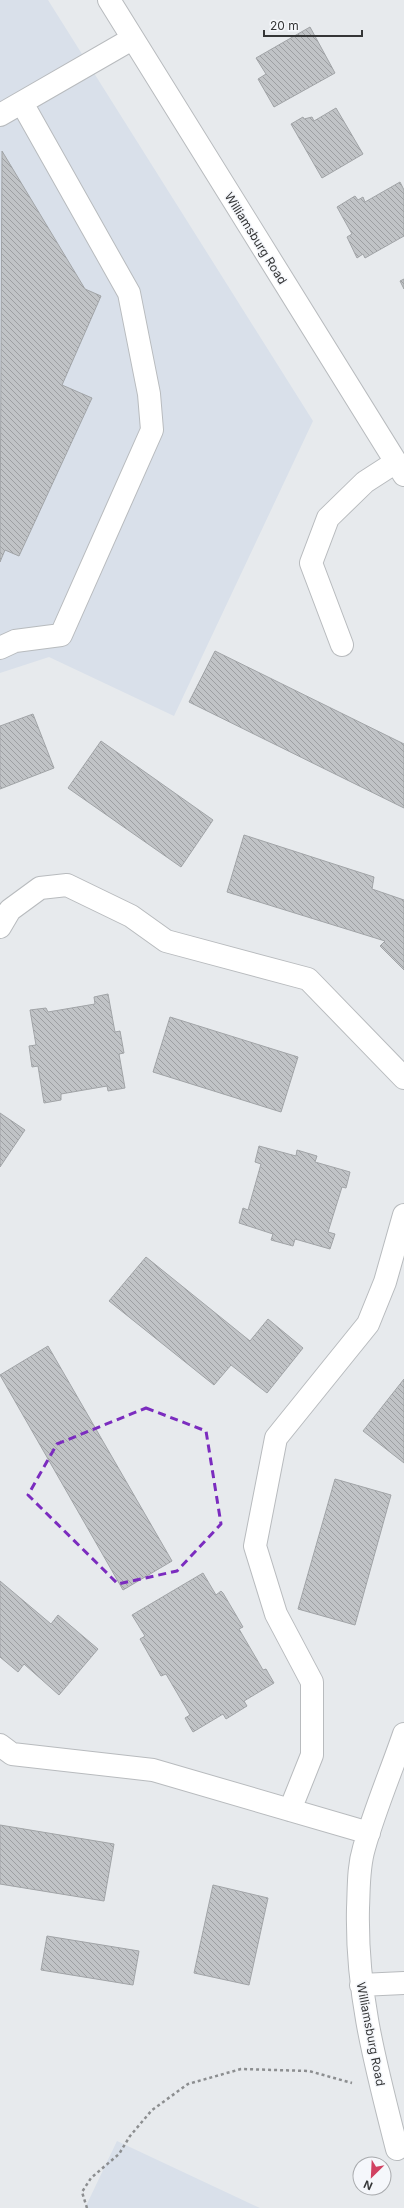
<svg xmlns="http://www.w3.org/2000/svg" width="404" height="2208" font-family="Inter,sans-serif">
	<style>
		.built { fill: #d9e0ea }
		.building { fill: url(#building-back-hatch); stroke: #a1a4a7 }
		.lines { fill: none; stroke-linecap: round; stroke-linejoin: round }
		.minor-casing { stroke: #b8bbbe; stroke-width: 24 }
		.path { stroke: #8c8e90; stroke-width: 2.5; stroke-dasharray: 3 3; stroke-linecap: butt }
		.minor { stroke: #fff; stroke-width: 22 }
		.marked { fill: none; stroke: #7b2cbf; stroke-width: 3; stroke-dasharray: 8 5; stroke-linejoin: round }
		.labels { text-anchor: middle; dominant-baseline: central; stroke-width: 3; stroke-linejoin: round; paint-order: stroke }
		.street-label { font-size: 12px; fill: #353637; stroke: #f5f7fb }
	</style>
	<defs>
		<pattern id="building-back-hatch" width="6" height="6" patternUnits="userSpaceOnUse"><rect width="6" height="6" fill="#c0c3c6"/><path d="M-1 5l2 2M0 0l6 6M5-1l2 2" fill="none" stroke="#9d9fa2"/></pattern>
	</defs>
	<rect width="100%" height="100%" fill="#e7eaed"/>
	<path class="built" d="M 0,0 L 48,0 L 313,421 L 174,716 L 49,657 L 0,673 Z
		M 117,2141 L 260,2208 L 85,2208 Z"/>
	<path class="building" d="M 310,27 L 335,73 L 274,107 L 258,79 L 266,74 L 256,58 Z
		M 336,108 L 363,154 L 322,178 L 291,124 L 303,117 L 304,119 L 312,117 L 314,121 Z
		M 2,151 L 85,289 L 101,296 L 62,385 L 92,398 L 19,556 L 5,550 L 0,562 Z
		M 400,182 L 404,190 L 404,236 L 365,258 L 363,254 L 357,258 L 347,237 L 352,234 L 337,207 L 355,196 L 358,200 L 363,197 L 365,202 Z
		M 404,279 L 404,289 L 400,281 Z
		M 215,651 L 404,744 L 404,808 L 189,702 Z
		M 33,714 L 54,768 L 0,789 L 0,726 Z
		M 101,741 L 213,820 L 181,867 L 68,788 Z
		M 244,835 L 374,877 L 372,889 L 404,900 L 404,970 L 380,946 L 385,941 L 227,892 Z
		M 108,994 L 115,1032 L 120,1031 L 124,1053 L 119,1054 L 125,1088 L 108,1091 L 107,1086 L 61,1094 L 61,1100 L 44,1103 L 38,1066 L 32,1067 L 29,1046 L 36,1045 L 30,1010 L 46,1008 L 48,1012 L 95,1004 L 94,997 Z
		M 170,1017 L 298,1057 L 281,1112 L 153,1072 Z
		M 0,1113 L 25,1130 L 0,1167 Z
		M 259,1146 L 296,1156 L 297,1150 L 317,1156 L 315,1162 L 350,1172 L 346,1188 L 342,1187 L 328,1232 L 335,1234 L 330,1249 L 295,1239 L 293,1246 L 271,1240 L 273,1234 L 239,1223 L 243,1208 L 248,1210 L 261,1164 L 255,1162 Z
		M 146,1257 L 250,1341 L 268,1319 L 303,1348 L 267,1393 L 231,1365 L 214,1385 L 109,1301 Z
		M 48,1346 L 172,1561 L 123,1590 L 0,1375 Z
		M 404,1379 L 404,1463 L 363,1431 Z
		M 335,1479 L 391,1495 L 355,1625 L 298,1609 Z
		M 203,1573 L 216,1595 L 221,1591 L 223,1593 L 243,1627 L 239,1629 L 263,1670 L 266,1669 L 274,1683 L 244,1701 L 247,1706 L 226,1719 L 223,1714 L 193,1732 L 185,1718 L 190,1715 L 166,1674 L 161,1676 L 140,1639 L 145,1636 L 132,1615 Z
		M 0,1581 L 51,1624 L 58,1615 L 98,1649 L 59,1695 L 24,1664 L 18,1672 L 0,1657 Z
		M 0,1825 L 114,1844 L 104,1901 L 0,1884 Z
		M 213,1885 L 268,1898 L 249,1985 L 194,1973 Z
		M 47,1936 L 139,1951 L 133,1985 L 41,1970 Z"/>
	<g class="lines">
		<g class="minor-casing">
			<path id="minor" d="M 109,0 L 404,475
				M 0,115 L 132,39
				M 342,645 L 311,563 L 328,518 L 365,482 L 396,462
				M 0,648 L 15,641 L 61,635 L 152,430 L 149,394 L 129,293 L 22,103
				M 0,927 L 10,910 L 40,888 L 67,885 L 131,916 L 166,941 L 308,979 L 404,1078
				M 0,1745 L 12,1754 L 153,1770 L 369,1833
				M 290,1810 L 312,1755 L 312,1682 L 276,1614 L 255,1546 L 276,1438 L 368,1324 L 385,1282 L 404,1215
				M 361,1985 L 404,1983
				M 397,2149 C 376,2066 356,1995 358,1908 C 359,1888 358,1868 364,1848 C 375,1809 391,1772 404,1734"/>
		</g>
		<path class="path" d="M 87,2208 L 82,2192 L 91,2178 L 119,2154 L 130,2136 L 152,2110 L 188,2084 L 241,2069 L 309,2071 L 352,2083"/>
		<use href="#minor" class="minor"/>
	</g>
	<path class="marked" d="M 146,1408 L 206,1431 L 221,1524 L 177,1571 L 118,1584 L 28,1495 L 57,1444 Z"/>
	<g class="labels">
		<g class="street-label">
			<text transform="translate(256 238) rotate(58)">Williamsburg Road</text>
			<text transform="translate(371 2034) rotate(79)">Williamsburg Road</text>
		</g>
	</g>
	<g transform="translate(372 2176) rotate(204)"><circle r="19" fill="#f5f7fb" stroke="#a8aaad"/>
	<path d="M0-3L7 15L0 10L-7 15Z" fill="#d14161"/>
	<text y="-6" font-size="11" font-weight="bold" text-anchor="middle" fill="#353637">N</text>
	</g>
	<path d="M264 30v6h98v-6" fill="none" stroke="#353637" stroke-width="2"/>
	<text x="270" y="30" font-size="12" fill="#353637" stroke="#f5f7fb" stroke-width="3" paint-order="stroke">20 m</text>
</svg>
